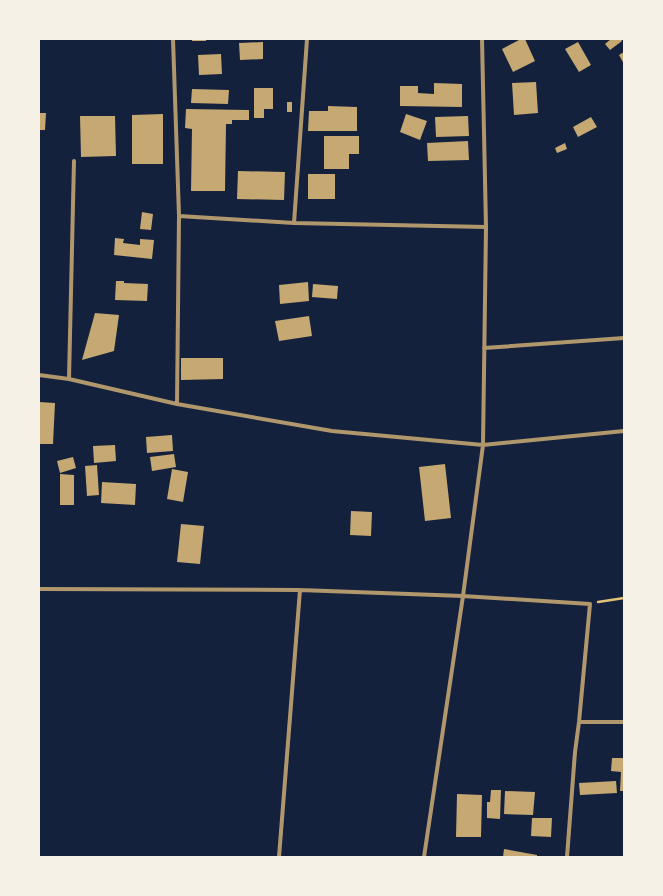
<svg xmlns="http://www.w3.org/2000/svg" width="663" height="896" font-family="Signika,sans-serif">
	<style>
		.building { fill: #c6a872 }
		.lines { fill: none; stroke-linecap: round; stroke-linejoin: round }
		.path { stroke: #e5c07b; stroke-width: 2.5 }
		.minor { stroke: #b1986c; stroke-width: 4 }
	</style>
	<rect width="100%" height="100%" fill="#14213d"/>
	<path class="building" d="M 192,39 L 206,39 L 206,41 L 192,41 Z
		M 521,39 L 525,39 L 535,61 L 513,72 L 502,49 Z
		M 611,39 L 621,39 L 622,41 L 610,50 L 605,44 Z
		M 263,42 L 263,59 L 240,60 L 239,43 Z
		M 578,42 L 591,65 L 579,72 L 565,49 Z
		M 624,52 L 624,64 L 619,55 Z
		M 221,54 L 222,74 L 199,75 L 198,55 Z
		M 536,82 L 538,113 L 514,115 L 512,83 Z
		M 434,83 L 462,84 L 462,107 L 400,106 L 400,86 L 418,86 L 418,93 L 434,94 Z
		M 254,88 L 273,88 L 273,109 L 264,109 L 264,118 L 254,118 Z
		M 192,89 L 229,90 L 228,104 L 191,103 Z
		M 287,102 L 292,102 L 292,112 L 287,112 Z
		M 328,106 L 357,107 L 357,131 L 308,131 L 309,111 L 328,111 Z
		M 186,109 L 249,110 L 249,120 L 232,120 L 232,124 L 226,124 L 225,191 L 191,191 L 192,129 L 185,128 Z
		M 39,113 L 46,113 L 45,130 L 39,130 Z
		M 163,114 L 163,164 L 132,164 L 132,115 Z
		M 406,114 L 427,121 L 420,140 L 400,132 Z
		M 80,116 L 115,116 L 116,156 L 81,157 Z
		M 468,116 L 469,136 L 436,137 L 435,117 Z
		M 591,117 L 597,127 L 578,137 L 573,127 Z
		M 324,136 L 359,136 L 359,154 L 349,154 L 349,169 L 324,169 Z
		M 468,141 L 469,160 L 428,161 L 427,143 Z
		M 565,143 L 567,149 L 557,153 L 555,148 Z
		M 238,171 L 285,172 L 284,200 L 237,199 Z
		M 308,174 L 335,174 L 335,199 L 308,199 Z
		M 142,212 L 153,214 L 151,230 L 140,229 Z
		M 115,238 L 124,239 L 123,243 L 140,245 L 140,239 L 154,240 L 152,259 L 114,255 Z
		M 116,281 L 124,281 L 124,283 L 148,284 L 147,301 L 115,300 Z
		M 308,282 L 309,301 L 280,304 L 279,285 Z
		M 313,284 L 338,286 L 337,299 L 312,297 Z
		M 95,313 L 119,315 L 114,351 L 82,360 Z
		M 309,316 L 312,336 L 279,341 L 275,321 Z
		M 181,358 L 223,358 L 223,379 L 181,380 Z
		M 39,402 L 55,403 L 53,444 L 39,444 Z
		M 172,435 L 173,451 L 147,453 L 146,437 Z
		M 115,445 L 116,461 L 94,463 L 93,446 Z
		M 174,454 L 176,467 L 152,471 L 150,457 Z
		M 73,457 L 76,468 L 60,473 L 57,461 Z
		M 445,464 L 451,518 L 425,521 L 419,467 Z
		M 97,465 L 99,495 L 87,496 L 85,466 Z
		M 172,469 L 188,472 L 183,502 L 167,499 Z
		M 60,474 L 74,475 L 74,505 L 60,505 Z
		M 102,482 L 136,484 L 135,505 L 101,503 Z
		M 351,511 L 372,512 L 371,536 L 350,535 Z
		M 181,524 L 204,526 L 200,564 L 177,562 Z
		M 612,758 L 624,758 L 624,791 L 620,791 L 621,772 L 611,771 Z
		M 616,781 L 617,793 L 580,795 L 579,783 Z
		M 491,790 L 501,790 L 500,819 L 487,818 L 487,802 L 490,802 Z
		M 505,791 L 535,792 L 533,815 L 504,814 Z
		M 457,794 L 482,795 L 481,837 L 456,837 Z
		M 532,818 L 552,818 L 551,837 L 531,836 Z
		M 504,849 L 537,855 L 537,857 L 503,857 Z"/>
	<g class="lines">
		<path class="path" d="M 598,602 L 624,598"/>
		<path class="minor" d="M 173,39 L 179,216 L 177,404
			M 179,216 L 294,223 L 486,227
			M 294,223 L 307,39
			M 484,348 L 624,338
			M 39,375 L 69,379 L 177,404 L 332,431 L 483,445 L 624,431
			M 69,379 L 74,161
			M 39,589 L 300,590 L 463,596 L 590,604 L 579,722 L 575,752 L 567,857
			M 579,722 L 624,722
			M 279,857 L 300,590
			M 424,857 L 463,596 L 483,445 L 486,227 L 482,39"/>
	</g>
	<rect width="663" height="896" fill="none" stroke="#f6f1e7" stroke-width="80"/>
</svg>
